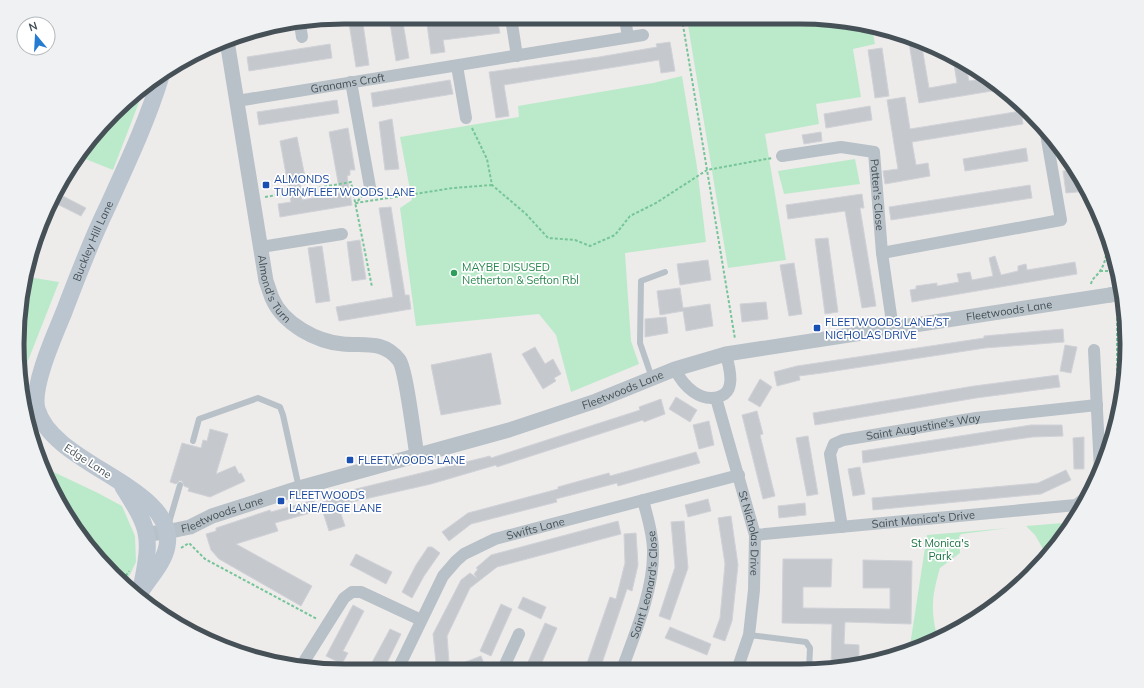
<svg xmlns="http://www.w3.org/2000/svg" width="1144" height="688" font-family="Mulish,sans-serif">
	<style>
		.green { fill: #bbeaca }
		.water { fill: #8bd8e4 }
		.building { fill: #c5c9ce; stroke: #d0d2d7 }
		.lines { fill: none; stroke-linecap: round; stroke-linejoin: round }
		.path { stroke: #76c598; stroke-width: 2; stroke-dasharray: 3 2; stroke-linecap: butt }
		.service { stroke: #b7c1c7; stroke-width: 6 }
		.minor { stroke: #b7c1c7; stroke-width: 12 }
		.tertiary { stroke: #b7c1c7; stroke-width: 15 }
		.secondary { stroke: #bac5cf; stroke-width: 17 }
		.tertiary-bridge { stroke: #b7c1c7; stroke-width: 15 }
		.transit-dot { fill: #1a4fb4; stroke: #fff; stroke-width: 1.5 }
		.leisure-dot { fill: #2e9e5b; stroke: #fff; stroke-width: 1.5 }
		.labels { text-anchor: middle; dominant-baseline: central; stroke-width: 3.5; stroke-linejoin: round; paint-order: stroke }
		.street-label { font-size: 11px; fill: #455057; stroke: #fff }
		.transit-label { font-size: 11px; fill: #164399; stroke: #fff; text-anchor: start }
		.leisure-label { font-size: 11px; fill: #27864d; stroke: #fff; text-anchor: start }
		.park-label { font-size: 11px; fill: #1c7241; stroke: #fff }
		.rim { fill: none; stroke: #455057; stroke-width: 5 }
	</style>
	<rect width="100%" height="100%" fill="#eeebeb"/>
	<path class="green" d="M 687,19 L 842,20 L 872,28 L 875,44 L 853,49 L 861,97 L 816,104 L 819,124 L 765,134 L 786,260 L 728,268 Z
		M 682,76 L 697,167 L 706,242 L 625,253 L 631,341 L 639,364 L 571,392 L 556,335 L 539,314 L 416,326 L 400,208 L 412,200 L 400,137 L 519,117 L 518,106 L 653,83 Z
		M 145,84 L 146,84 L 113,170 L 78,156 Z
		M 855,159 L 860,184 L 784,194 L 778,171 Z
		M 28,277 L 59,282 L 22,376 L 17,344 Z
		M 43,467 L 98,493 L 122,506 L 135,536 L 136,562 L 126,583 L 72,526 Z
		M 1074,517 L 1060,543 L 1047,556 L 1035,535 L 1026,526 L 1063,523 Z
		M 1009,528 L 961,534 L 959,537 L 960,553 L 940,568 C 932,596 930,610 938,639 L 909,652 L 927,535 Z"/>
	<path class="water" d="M 1124,306 L 1126,365 L 1122,389 L 1120,318 Z"/>
	<path class="building" d="M 348,17 L 362,17 L 369,65 L 356,67 Z
		M 389,17 L 402,17 L 409,58 L 396,61 Z
		M 426,17 L 497,18 L 500,33 L 443,40 L 445,52 L 431,54 Z
		M 921,41 L 929,88 L 957,83 L 953,58 L 966,66 L 969,81 L 988,78 L 1004,89 L 919,103 L 909,43 Z
		M 670,42 L 675,71 L 661,73 L 659,60 L 504,85 L 509,116 L 496,118 L 489,72 L 599,57 L 657,47 L 656,44 Z
		M 330,44 L 332,58 L 249,71 L 247,57 Z
		M 882,48 L 889,96 L 875,98 L 868,50 Z
		M 450,80 L 453,94 L 373,107 L 371,93 Z
		M 905,97 L 910,129 L 1021,111 L 1023,124 L 912,142 L 916,165 L 928,163 L 930,176 L 885,184 L 883,171 L 898,169 L 887,100 Z
		M 337,100 L 339,113 L 259,125 L 257,112 Z
		M 870,106 L 872,120 L 826,128 L 824,114 Z
		M 392,119 L 399,169 L 385,170 L 379,122 Z
		M 348,128 L 355,170 L 350,170 L 350,175 L 347,176 L 352,205 L 280,217 L 278,204 L 291,202 L 280,141 L 297,137 L 305,177 L 300,177 L 302,200 L 340,193 L 329,132 Z
		M 821,132 L 822,141 L 804,144 L 802,135 Z
		M 1026,148 L 1028,161 L 965,171 L 963,159 Z
		M 1075,169 L 1088,191 L 1066,193 L 1063,171 Z
		M 1030,185 L 1032,198 L 891,220 L 889,207 Z
		M 57,193 L 86,208 L 81,216 L 53,202 Z
		M 862,194 L 864,208 L 860,208 L 876,306 L 862,308 L 845,211 L 788,219 L 786,205 Z
		M 391,207 L 405,295 L 409,295 L 411,309 L 339,321 L 336,307 L 393,297 L 379,208 Z
		M 828,238 L 838,312 L 825,314 L 815,239 Z
		M 360,240 L 366,279 L 352,281 L 347,242 Z
		M 322,246 L 330,301 L 316,303 L 308,248 Z
		M 995,256 L 1001,275 L 1018,271 L 1018,266 L 1026,264 L 1027,270 L 1075,262 L 1077,274 L 912,302 L 910,290 L 916,289 L 916,286 L 937,283 L 937,286 L 959,282 L 957,274 L 970,272 L 972,280 L 993,276 L 989,258 Z
		M 708,260 L 711,280 L 680,285 L 677,264 Z
		M 794,263 L 802,314 L 789,316 L 780,265 Z
		M 680,288 L 683,308 L 710,304 L 713,326 L 686,331 L 683,311 L 660,315 L 657,291 Z
		M 766,302 L 768,319 L 742,322 L 740,304 Z
		M 666,317 L 668,333 L 645,337 L 645,319 Z
		M 1063,329 L 1064,342 L 985,348 L 822,373 L 799,376 L 800,380 L 777,386 L 774,372 L 797,366 L 984,338 L 984,336 Z
		M 1065,345 L 1077,347 L 1071,373 L 1060,371 Z
		M 535,347 L 545,364 L 553,359 L 561,374 L 554,378 L 556,381 L 543,389 L 522,354 Z
		M 491,353 L 501,404 L 441,415 L 431,365 Z
		M 1058,375 L 1060,387 L 976,398 L 815,425 L 813,413 L 974,386 Z
		M 760,379 L 772,387 L 760,407 L 748,400 Z
		M 676,397 L 697,410 L 690,422 L 669,409 Z
		M 661,399 L 665,414 L 644,422 L 643,420 L 497,467 L 496,465 L 431,484 L 343,504 L 344,509 L 340,511 L 345,526 L 329,531 L 320,503 L 353,492 L 352,490 L 490,456 L 491,458 L 640,410 L 639,407 Z
		M 757,411 L 763,434 L 760,435 L 775,496 L 763,499 L 742,415 Z
		M 709,421 L 714,445 L 699,449 L 693,425 Z
		M 1031,425 L 1062,425 L 1063,436 L 1033,437 L 1004,441 L 863,463 L 862,451 Z
		M 210,429 L 228,434 L 216,474 L 235,466 L 239,474 L 241,473 L 245,481 L 210,497 L 188,491 L 189,488 L 184,486 L 182,481 L 179,481 L 176,484 L 170,482 L 182,443 L 201,448 L 203,440 L 207,441 Z
		M 808,436 L 818,494 L 807,496 L 796,438 Z
		M 1084,437 L 1084,469 L 1074,469 L 1073,438 Z
		M 696,452 L 700,463 L 618,486 L 617,483 L 556,499 L 557,502 L 471,524 L 449,541 L 442,532 L 468,513 L 558,489 L 558,487 L 583,480 L 609,473 L 610,476 Z
		M 860,467 L 865,494 L 853,496 L 848,469 Z
		M 1066,470 L 1071,480 L 1041,494 L 873,510 L 872,498 L 1038,483 Z
		M 708,499 L 711,511 L 688,517 L 685,505 Z
		M 314,500 L 317,511 L 275,523 L 278,531 L 236,544 L 312,586 L 301,606 L 219,559 L 211,550 L 206,534 L 216,531 L 216,528 L 270,510 L 271,512 Z
		M 805,503 L 806,515 L 779,518 L 778,506 Z
		M 731,516 L 738,565 L 732,621 L 725,641 L 713,637 L 720,618 L 725,564 L 718,518 Z
		M 618,521 L 621,534 L 497,567 L 470,588 L 447,636 L 449,662 L 436,663 L 433,634 L 461,580 L 470,573 L 477,578 L 474,574 L 478,569 L 476,568 L 491,555 Z
		M 684,521 L 688,568 L 670,620 L 659,616 L 675,567 L 671,522 Z
		M 636,533 L 638,565 L 632,591 L 627,589 L 600,669 L 596,669 L 586,666 L 610,597 L 616,599 L 625,563 L 624,534 Z
		M 428,547 L 432,547 L 440,553 L 424,576 L 412,598 L 402,592 L 416,565 Z
		M 356,554 L 392,572 L 386,584 L 350,565 Z
		M 783,559 L 832,559 L 831,587 L 803,587 L 803,608 L 890,609 L 890,588 L 863,588 L 863,560 L 912,561 L 911,624 L 845,622 L 844,644 L 859,645 L 859,663 L 831,668 L 832,624 L 782,623 Z
		M 523,597 L 546,607 L 541,619 L 518,608 Z
		M 501,604 L 512,609 L 491,656 L 480,651 Z
		M 353,605 L 364,611 L 343,651 L 348,653 L 342,664 L 326,656 Z
		M 545,623 L 557,628 L 539,669 L 525,669 Z
		M 670,627 L 711,644 L 707,655 L 665,638 Z
		M 390,629 L 401,634 L 384,669 L 369,668 Z
		M 481,656 L 486,669 L 450,669 L 450,668 Z"/>
	<g class="lines">
		<path class="path" d="M 682,19 L 735,339
			M 472,128 L 487,159 L 492,185 L 526,214 L 548,238 L 575,240 L 590,246 L 615,235 L 630,216 L 656,203 L 707,170 L 772,158
			M 363,195 L 356,203 L 453,188 L 492,185
			M 265,197 L 351,182 L 372,287
			M 1116,265 L 1116,271 L 1119,280
			M 1100,271 L 1116,271
			M 1091,284 C 1092,278 1097,276 1100,271 C 1107,261 1107,248 1108,236
			M 1117,421 L 1117,319 L 1120,307
			M 181,548 L 189,543 L 205,559 L 317,619
			M 123,580 L 129,571"/>
		<path class="service" d="M 652,378 L 640,343 L 641,281 L 665,272
			M 193,441 L 199,419 L 258,398 L 280,407 L 283,415 L 299,488
			M 168,526 L 180,485
			M 749,635 L 806,642 L 810,648 L 809,670"/>
		<g class="minor">
			<path d="M 511,18 L 517,56"/>
			<path d="M 625,19 L 628,37"/>
			<path d="M 300,24 L 302,37"/>
			<path d="M 457,66 L 466,118"/>
			<path d="M 351,82 L 370,187"/>
			<path id="s1" d="M 237,101 L 643,35"/>
			<path id="s2" d="M 782,156 L 841,147 L 874,152 L 882,253 L 893,329"/>
			<path d="M 261,247 L 342,234"/>
			<path d="M 882,253 L 1061,220 L 1045,128"/>
			<path d="M 1094,350 L 1100,470"/>
			<path d="M 675,369 C 683,386 701,404 721,396 C 726,394 729,390 730,384 C 732,375 728,363 726,354"/>
			<path id="s3" d="M 716,398 L 755,535 L 754,590 L 749,635 L 737,670"/>
			<path id="s4" d="M 842,527 L 830,454 L 834,444 L 843,440 L 976,418 L 1097,405"/>
			<path id="s5" d="M 755,535 L 1076,505 L 1088,496"/>
			<path d="M 304,668 L 305,660 L 344,598 L 352,592 L 361,592 L 421,620"/>
			<path id="s6" d="M 398,669 L 443,576 L 456,561 L 464,554 L 495,539 L 739,475"/>
			<path d="M 503,669 L 519,634"/>
			<path id="s7" d="M 622,669 C 635,634 654,589 653,551 C 653,533 647,516 643,500"/>
		</g>
		<g class="tertiary">
			<path id="s8" d="M 225,42 L 228,47 L 266,281 C 268,286 270,293 272,298 C 283,324 317,342 343,344 C 365,346 383,340 399,360 C 406,369 414,439 417,455"/>
			<path id="s9" d="M 147,534 L 166,532 L 190,527 L 212,516 L 299,488 L 509,430 L 596,401 L 675,369 L 726,354 L 1110,295"/>
		</g>
		<g class="secondary">
			<path d="M 123,487 C 149,528 152,535 142,584"/>
			<path id="s10" d="M 138,596 C 147,580 164,564 167,546 C 178,487 53,466 37,409 C 31,387 55,334 64,312 C 77,278 90,243 106,210 C 126,166 147,122 161,76"/>
		</g>
		<path class="tertiary-bridge" d="M 1110,295 L 1122,293"/>
	</g>
	<g class="transit-dot">
		<rect x="262" y="181" width="8" height="8" rx="2"/>
		<rect x="813" y="324" width="8" height="8" rx="2"/>
		<rect x="346" y="456" width="8" height="8" rx="2"/>
		<rect x="277" y="497" width="8" height="8" rx="2"/>
	</g>
	<circle class="leisure-dot" cx="454" cy="273" r="4"/>
	<g class="labels">
		<g class="street-label">
			<text stroke="none"><textPath href="#s1" startOffset="112">Granams Croft</textPath></text>
			<text stroke="none"><textPath href="#s2" startOffset="136">Patten's Close</textPath></text>
			<text stroke="none"><textPath href="#s10" startOffset="434">Buckley Hill Lane</textPath></text>
			<text stroke="none"><textPath href="#s8" startOffset="253">Almond's Turn</textPath></text>
			<text stroke="none"><textPath href="#s9" startOffset="894">Fleetwoods Lane</textPath></text>
			<text stroke="none"><textPath href="#s9" startOffset="498">Fleetwoods Lane</textPath></text>
			<text stroke="none"><textPath href="#s4" startOffset="176">Saint Augustine's Way</textPath></text>
			<text transform="translate(88 461) rotate(33)">Edge Lane</text>
			<text stroke="none"><textPath href="#s9" startOffset="78">Fleetwoods Lane</textPath></text>
			<text stroke="none"><textPath href="#s5" startOffset="169">Saint Monica's Drive</textPath></text>
			<text stroke="none"><textPath href="#s6" startOffset="210">Swifts Lane</textPath></text>
			<text stroke="none"><textPath href="#s3" startOffset="140">St Nicholas Drive</textPath></text>
			<text stroke="none"><textPath href="#s7" startOffset="88">Saint Leonard's Close</textPath></text>
		</g>
		<g class="transit-label">
			<text x="274" y="179">ALMONDS<tspan x="274" dy="13">TURN/FLEETWOODS LANE</tspan></text>
			<text x="825" y="322">FLEETWOODS LANE/ST<tspan x="825" dy="13">NICHOLAS DRIVE</tspan></text>
			<text x="358" y="460">FLEETWOODS LANE</text>
			<text x="289" y="495">FLEETWOODS<tspan x="289" dy="13">LANE/EDGE LANE</tspan></text>
		</g>
		<g class="leisure-label">
			<text x="462" y="267">MAYBE DISUSED<tspan x="462" dy="13">Netherton &amp; Sefton Rbl</tspan></text>
		</g>
		<g class="park-label">
			<text x="940" y="543">St Monica's<tspan x="940" dy="13">Park</tspan></text>
		</g>
	</g>
	<path d="M0 0H1144V688H0ZM344 24H800A320 320 0 0 1 1120 344V344A320 320 0 0 1 800 664H344A320 320 0 0 1 24 344V344A320 320 0 0 1 344 24Z" fill="#f0f1f2" fill-rule="evenodd"/>
	<path class="rim" d="M344 24H800A320 320 0 0 1 1120 344V344A320 320 0 0 1 800 664H344A320 320 0 0 1 24 344V344A320 320 0 0 1 344 24Z"/>
	<g transform="translate(36 36) rotate(342)"><circle r="19" fill="#ffffff" stroke="#b5b9bc"/>
	<path d="M0-3L7 15L0 10L-7 15Z" fill="#257bcf"/>
	<text y="-6" font-size="11" font-weight="bold" text-anchor="middle" fill="#455057">N</text>
	</g>
</svg>
